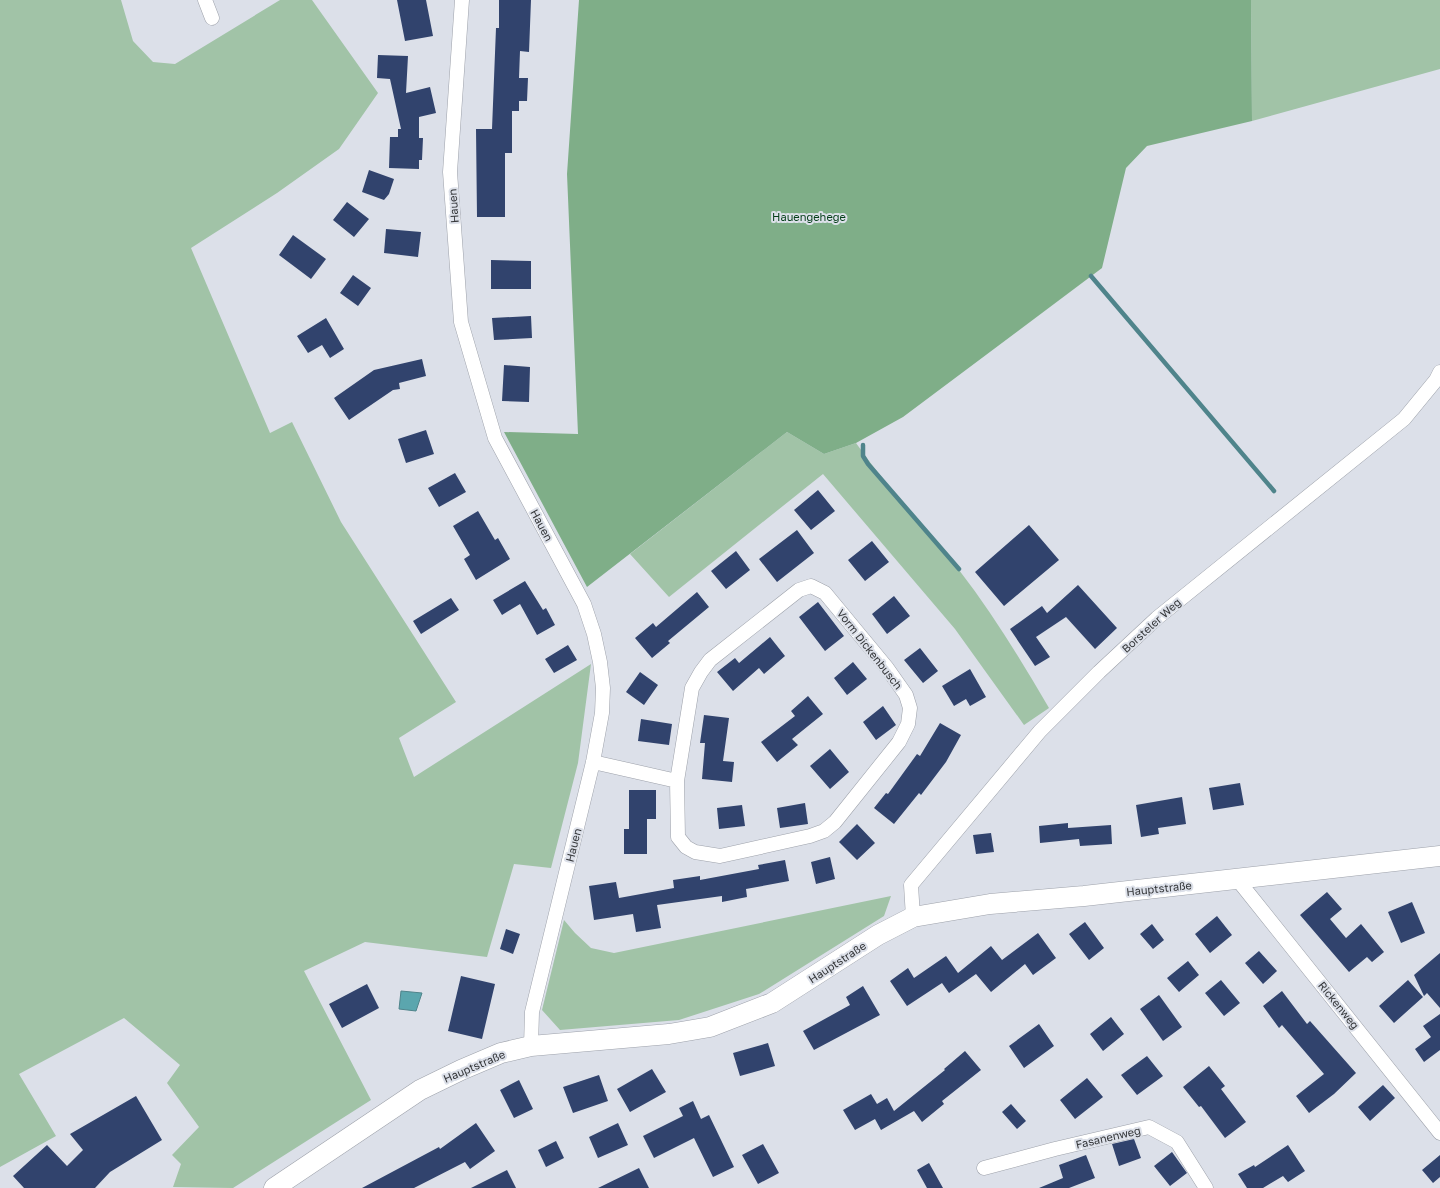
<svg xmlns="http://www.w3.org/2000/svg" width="1440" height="1188" font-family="'Golos Text',sans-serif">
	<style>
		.green { fill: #a1c3a7 }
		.forest { fill: #7fae88 }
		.water { fill: #5ba6ae; stroke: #4f848b }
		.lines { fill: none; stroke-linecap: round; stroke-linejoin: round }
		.stream { stroke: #4f848b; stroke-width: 4.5 }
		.building { fill: #31436d }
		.minor-casing { stroke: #9da1aa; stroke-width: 15 }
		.secondary-casing { stroke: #9da1aa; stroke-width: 21 }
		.minor { stroke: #fff; stroke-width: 14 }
		.secondary { stroke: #fff; stroke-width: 20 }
		.labels { text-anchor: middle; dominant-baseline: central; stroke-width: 4; stroke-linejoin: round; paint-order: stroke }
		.street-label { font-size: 11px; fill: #343639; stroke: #dce0e9 }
		.park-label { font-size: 11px; fill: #063f1a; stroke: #dce0e9 }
	</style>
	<rect width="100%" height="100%" fill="#dce0e9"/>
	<path class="green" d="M 0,0 L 121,0 L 133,41 L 153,62 L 175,64 L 280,0 L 312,0 L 378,93 L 339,149 L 277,193 L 191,248 L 270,433 L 292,422 L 341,522 L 456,702 L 399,738 L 414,777 L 591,664 L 578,763 L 551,868 L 514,864 L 487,957 L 365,942 L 304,971 L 371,1100 L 233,1188 L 173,1187 L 181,1164 L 172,1155 L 199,1127 L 167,1083 L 180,1065 L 124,1018 L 19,1074 L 56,1136 L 0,1167 Z
		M 1251,0 L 1440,0 L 1440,69 L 1252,121 Z
		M 787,432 L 824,454 L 856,443 C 887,488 926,527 959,570 C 993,614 1021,660 1049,708 L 1024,725 L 955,629 L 823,474 L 669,597 L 630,554 Z
		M 891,896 L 884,916 L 759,994 L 679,1020 L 560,1030 L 542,1010 L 564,920 L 575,933 L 591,948 L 614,953 Z"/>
	<path class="forest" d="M 579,0 L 1251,0 L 1252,121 L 1147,146 L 1126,168 L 1102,268 L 903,417 L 856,443 L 824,454 L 787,432 L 587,587 L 504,432 L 578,434 L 567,174 Z"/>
	<path class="water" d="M 401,991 L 422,993 L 416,1011 L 399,1009 Z"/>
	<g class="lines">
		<path class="stream" d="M 1091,276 L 1274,491
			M 863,445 L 863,456 L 868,464 L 959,569"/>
	</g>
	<path class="building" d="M 397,0 L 426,0 L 433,36 L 405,41 Z
		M 499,0 L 531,0 L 529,52 L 520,51 L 519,78 L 528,78 L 527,101 L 519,101 L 519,111 L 512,111 L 512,153 L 505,153 L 505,217 L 477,217 L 476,129 L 492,129 L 496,28 L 499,28 Z
		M 378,55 L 408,56 L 406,93 L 430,87 L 436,113 L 419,117 L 419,138 L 423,138 L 422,160 L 419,160 L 419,169 L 389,168 L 390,137 L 398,137 L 398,129 L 401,129 L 390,79 L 377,78 Z
		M 369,170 L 394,179 L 389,194 L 384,200 L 362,192 Z
		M 347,202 L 369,219 L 354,237 L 333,220 Z
		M 386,229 L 421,232 L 418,257 L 384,253 Z
		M 293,235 L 326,259 L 311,279 L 279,255 Z
		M 491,260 L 531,261 L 531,289 L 491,289 Z
		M 353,275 L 371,288 L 358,306 L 340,293 Z
		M 531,316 L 532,338 L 494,340 L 492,318 Z
		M 326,318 L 344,349 L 330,358 L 322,345 L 308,353 L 297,336 Z
		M 422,359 L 426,376 L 399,383 L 400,389 L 393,390 L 349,420 L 334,398 L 374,370 Z
		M 504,365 L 530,367 L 529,402 L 502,401 Z
		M 426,430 L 434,454 L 406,463 L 398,439 Z
		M 455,473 L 466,492 L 439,507 L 428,488 Z
		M 818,490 L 835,511 L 811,530 L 794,510 Z
		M 478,511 L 495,540 L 498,538 L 510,559 L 476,580 L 464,559 L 470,555 L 453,526 Z
		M 1029,525 L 1059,560 L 1004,606 L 975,572 Z
		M 797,530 L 814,553 L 777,582 L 759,559 Z
		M 872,541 L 889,562 L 865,581 L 848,560 Z
		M 736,551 L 750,570 L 726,589 L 711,571 Z
		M 525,581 L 543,610 L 546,608 L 555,625 L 537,635 L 520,604 L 502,615 L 493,600 Z
		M 1078,585 L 1117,628 L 1095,649 L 1066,617 L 1036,637 L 1050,657 L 1035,666 L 1010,629 L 1042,606 L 1047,613 Z
		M 697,592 L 709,607 L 668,641 L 670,643 L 652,658 L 635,638 L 653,623 L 656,627 Z
		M 894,596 L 910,616 L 887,634 L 872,614 Z
		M 451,598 L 459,610 L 421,634 L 413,621 Z
		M 818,602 L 844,636 L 825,651 L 799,617 Z
		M 770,637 L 785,656 L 764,674 L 759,668 L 733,691 L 717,672 L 735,658 L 739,663 Z
		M 568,645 L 577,660 L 554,673 L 545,659 Z
		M 920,648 L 938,671 L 923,683 L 904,660 Z
		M 853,662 L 867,679 L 847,695 L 834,678 Z
		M 970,669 L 986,697 L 970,706 L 966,699 L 954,706 L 942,686 Z
		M 640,672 L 658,685 L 644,705 L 626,692 Z
		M 808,696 L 823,714 L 792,739 L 798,745 L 777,762 L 761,742 L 795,716 L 791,711 Z
		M 883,706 L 896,725 L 876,740 L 863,722 Z
		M 704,715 L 729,718 L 723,761 L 734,762 L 732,782 L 702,779 L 705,743 L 700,743 Z
		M 641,719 L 672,724 L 669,745 L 638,741 Z
		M 940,723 L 961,735 L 946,762 L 921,795 L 919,793 L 894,824 L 874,808 L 886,793 L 888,794 L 917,754 L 920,756 Z
		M 830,749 L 849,772 L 830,789 L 810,766 Z
		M 1240,783 L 1244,805 L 1213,810 L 1209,788 Z
		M 629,790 L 656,790 L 656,819 L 647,819 L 647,854 L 624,854 L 624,829 L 629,829 Z
		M 1182,797 L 1186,824 L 1158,828 L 1159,834 L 1141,837 L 1136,805 Z
		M 805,803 L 808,824 L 780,828 L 777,808 Z
		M 742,805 L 745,826 L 719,829 L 717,808 Z
		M 1068,823 L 1068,828 L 1111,825 L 1112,844 L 1080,846 L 1079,839 L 1040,843 L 1039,826 Z
		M 857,824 L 875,843 L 857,860 L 839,842 Z
		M 991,833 L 994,852 L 976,854 L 973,835 Z
		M 830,857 L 835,879 L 816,884 L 811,862 Z
		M 785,860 L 789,881 L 746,889 L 747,897 L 722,902 L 722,896 L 657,905 L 661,928 L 636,932 L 633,914 L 594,920 L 589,886 L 616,882 L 619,898 L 674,888 L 673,880 L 700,876 L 700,880 L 759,869 L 758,865 Z
		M 1327,892 L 1342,909 L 1330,919 L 1346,938 L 1361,924 L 1384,952 L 1372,962 L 1367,957 L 1349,972 L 1300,915 Z
		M 1412,902 L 1425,933 L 1401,943 L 1388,912 Z
		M 1217,916 L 1232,935 L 1210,953 L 1195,934 Z
		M 1085,922 L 1104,948 L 1089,960 L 1069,934 Z
		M 1152,924 L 1164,940 L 1153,949 L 1140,934 Z
		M 506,929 L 520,934 L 513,954 L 500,949 Z
		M 1038,933 L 1056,958 L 1033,975 L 1025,964 L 991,992 L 976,974 L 949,993 L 942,983 L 907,1006 L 890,981 L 908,968 L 914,978 L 946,956 L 958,973 L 991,946 L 1002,960 Z
		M 1259,951 L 1277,971 L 1263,984 L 1245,963 Z
		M 1440,953 L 1440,1008 L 1427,993 L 1424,996 L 1414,975 Z
		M 1188,961 L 1199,975 L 1179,992 L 1167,978 Z
		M 461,976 L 495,984 L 482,1039 L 448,1031 Z
		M 1221,980 L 1240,1003 L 1224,1016 L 1205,993 Z
		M 1408,980 L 1423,997 L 1394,1023 L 1379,1006 Z
		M 367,984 L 379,1008 L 342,1028 L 329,1004 Z
		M 863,986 L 880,1015 L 814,1050 L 803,1031 L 850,1005 L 846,997 Z
		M 1282,991 L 1307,1024 L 1310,1021 L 1356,1073 L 1334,1094 L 1309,1113 L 1296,1096 L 1324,1074 L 1282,1025 L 1279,1028 L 1263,1006 Z
		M 1159,995 L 1182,1027 L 1163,1041 L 1140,1009 Z
		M 1440,1014 L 1440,1050 L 1424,1062 L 1415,1049 L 1431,1037 L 1423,1026 Z
		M 1111,1017 L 1124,1034 L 1103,1051 L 1090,1034 Z
		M 1039,1024 L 1054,1046 L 1024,1068 L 1009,1046 Z
		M 768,1043 L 775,1066 L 740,1076 L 733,1053 Z
		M 965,1051 L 981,1070 L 942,1101 L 944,1104 L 922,1122 L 914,1111 L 881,1130 L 875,1119 L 855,1130 L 843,1110 L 871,1094 L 877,1104 L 887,1098 L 894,1111 L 945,1070 L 944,1069 Z
		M 1147,1056 L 1163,1076 L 1137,1095 L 1121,1075 Z
		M 1209,1066 L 1225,1086 L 1221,1089 L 1246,1122 L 1225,1138 L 1201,1106 L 1199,1107 L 1183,1087 Z
		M 652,1069 L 666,1092 L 630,1112 L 617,1089 Z
		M 599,1075 L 608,1101 L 573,1113 L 563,1087 Z
		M 1087,1078 L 1103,1097 L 1075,1119 L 1060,1100 Z
		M 519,1080 L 533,1109 L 514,1118 L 500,1090 Z
		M 1383,1085 L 1395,1098 L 1370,1121 L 1358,1107 Z
		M 136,1096 L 162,1140 L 110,1172 L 95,1188 L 24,1188 L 13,1176 L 47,1145 L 67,1166 L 83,1150 L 70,1134 Z
		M 693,1101 L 701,1119 L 709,1115 L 734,1167 L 713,1177 L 694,1138 L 654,1158 L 643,1136 L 683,1116 L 679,1108 Z
		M 1011,1104 L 1026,1121 L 1017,1129 L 1002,1112 Z
		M 476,1123 L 495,1151 L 470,1169 L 465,1162 L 414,1188 L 362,1188 L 439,1147 L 440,1149 Z
		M 618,1123 L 628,1145 L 598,1158 L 589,1137 Z
		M 1134,1139 L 1141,1158 L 1119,1166 L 1112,1144 Z
		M 556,1141 L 564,1158 L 546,1167 L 538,1150 Z
		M 763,1144 L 779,1173 L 758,1184 L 742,1155 Z
		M 1288,1145 L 1305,1171 L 1288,1182 L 1283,1176 L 1263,1188 L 1247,1188 L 1238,1174 L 1254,1165 L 1255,1167 Z
		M 1172,1152 L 1187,1173 L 1170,1186 L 1154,1166 Z
		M 1086,1155 L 1095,1178 L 1069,1188 L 1039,1188 L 1063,1178 L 1059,1165 Z
		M 1440,1155 L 1440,1177 L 1433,1183 L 1422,1170 Z
		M 929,1163 L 943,1188 L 927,1188 L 917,1170 Z
		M 639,1168 L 649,1188 L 598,1188 Z
		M 507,1170 L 516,1188 L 471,1188 Z"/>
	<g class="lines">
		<g class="minor-casing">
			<path id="minor" d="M 205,0 L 212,18
				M 462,0 L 450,172 L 461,322 L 495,438 L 584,604 L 594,634 L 600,662 L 603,688 L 602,713 L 593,762 L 532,1012 L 531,1046
				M 811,586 L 825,593 L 887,668 L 906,695 L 910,708 L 908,724 L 899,742 L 835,822 L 824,831 L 810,836 L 720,856 L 695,852 L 686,847 L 678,837 L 677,781 L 692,688 L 701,672 L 710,660 L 799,590 Z
				M 593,762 L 677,781
				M 1237,879 L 1440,1133
				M 913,917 L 911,885 L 1040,731 L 1099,672 L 1157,618 L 1404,419 L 1436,380 L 1440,372
				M 984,1168 L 1055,1149 L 1149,1127 L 1177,1142 L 1206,1188"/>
		</g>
		<g class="secondary-casing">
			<path id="secondary" d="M 274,1188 L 420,1090 L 461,1070 L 501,1053 L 531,1046 L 669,1034 L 710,1027 L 772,1003 L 878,935 L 913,917 L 990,904 L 1084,896 L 1440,856"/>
		</g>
		<use href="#minor" class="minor"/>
		<use href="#secondary" class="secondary"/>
	</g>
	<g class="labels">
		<g class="street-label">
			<text transform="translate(453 206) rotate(-94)">Hauen</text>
			<text transform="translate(542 525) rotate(62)">Hauen</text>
			<text transform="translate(1151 625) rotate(-42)">Borsteler Weg</text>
			<text transform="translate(870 649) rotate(52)">Vorm Dickenbusch</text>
			<text transform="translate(573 845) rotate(-76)">Hauen</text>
			<text transform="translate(1159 888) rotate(-6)">Hauptstraße</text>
			<text transform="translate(837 962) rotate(-33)">Hauptstraße</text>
			<text transform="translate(1339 1005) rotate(51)">Rickenweg</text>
			<text transform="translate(474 1066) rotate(-23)">Hauptstraße</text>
			<text transform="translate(1108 1137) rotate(-13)">Fasanenweg</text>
		</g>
		<g class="park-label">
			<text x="809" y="216">Hauengehege</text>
		</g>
	</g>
</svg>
